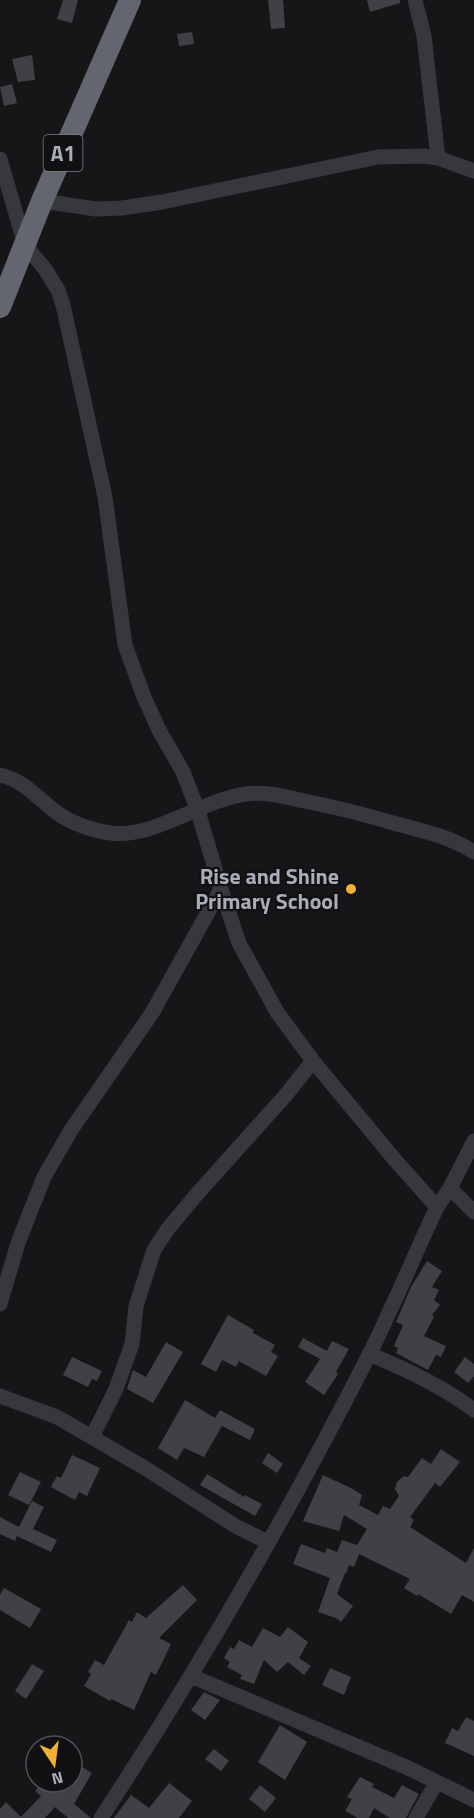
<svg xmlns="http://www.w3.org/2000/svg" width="474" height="1818" font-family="'Titillium Web',sans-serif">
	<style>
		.building { fill: #404145 }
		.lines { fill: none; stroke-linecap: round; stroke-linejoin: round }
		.minor { stroke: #37383d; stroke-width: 15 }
		.highway { stroke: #63666e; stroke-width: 22 }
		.poi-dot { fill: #f2b134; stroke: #111113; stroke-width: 2 }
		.labels { text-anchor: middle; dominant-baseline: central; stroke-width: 4.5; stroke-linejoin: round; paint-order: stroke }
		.shield { fill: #111113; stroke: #7b7e86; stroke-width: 1.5 }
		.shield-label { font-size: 21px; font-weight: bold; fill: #a8adb8 }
		.poi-label { font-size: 22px; font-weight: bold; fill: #a8adb8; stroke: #111113; text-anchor: end }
	</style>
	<rect width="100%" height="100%" fill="#161618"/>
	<path class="building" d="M 63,0 L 78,0 L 72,23 L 57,19 Z
		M 268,0 L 283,0 L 285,28 L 271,29 Z
		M 367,0 L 400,0 L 400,3 L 370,12 Z
		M 192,32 L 194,44 L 179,46 L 177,34 Z
		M 32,55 L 35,80 L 18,82 L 12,59 Z
		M 12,84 L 17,103 L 4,106 L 0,87 Z
		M 427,1261 L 442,1271 L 432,1287 L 439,1290 L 434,1300 L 440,1305 L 432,1315 L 434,1317 L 424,1336 L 446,1346 L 441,1357 L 436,1355 L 428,1370 L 396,1353 L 398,1348 L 394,1346 L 403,1325 L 396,1322 L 411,1287 Z
		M 228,1315 L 254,1330 L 253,1333 L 275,1345 L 271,1352 L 278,1356 L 266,1376 L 239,1361 L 236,1367 L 222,1360 L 216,1372 L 201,1364 Z
		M 303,1338 L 327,1351 L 332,1341 L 349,1349 L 336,1372 L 338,1374 L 324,1395 L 305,1382 L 320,1359 L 298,1347 Z
		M 166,1342 L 183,1352 L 153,1403 L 127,1389 L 133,1370 L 146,1377 Z
		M 72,1357 L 102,1371 L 97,1381 L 92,1379 L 88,1387 L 63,1375 Z
		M 465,1357 L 474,1364 L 474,1376 L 468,1383 L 454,1372 Z
		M 185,1400 L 215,1418 L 220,1410 L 255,1429 L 250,1440 L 222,1426 L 204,1457 L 184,1448 L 177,1460 L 158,1448 Z
		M 441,1449 L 460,1462 L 440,1487 L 435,1483 L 410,1517 L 414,1520 L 410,1527 L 466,1563 L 474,1548 L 474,1602 L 462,1595 L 451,1614 L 418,1594 L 417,1596 L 404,1588 L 410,1579 L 359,1554 L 354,1567 L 349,1565 L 346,1574 L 345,1573 L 337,1594 L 353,1606 L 341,1622 L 336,1618 L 318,1612 L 330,1578 L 293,1564 L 301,1544 L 325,1553 L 327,1548 L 337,1552 L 342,1540 L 357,1545 L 367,1529 L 344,1515 L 339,1531 L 303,1521 L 323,1475 L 353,1489 L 362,1495 L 359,1505 L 378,1515 L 383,1506 L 390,1509 L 399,1496 L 395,1489 L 397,1482 L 404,1476 L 408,1477 L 422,1458 L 431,1464 Z
		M 268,1453 L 283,1464 L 277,1473 L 262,1463 Z
		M 72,1455 L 100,1468 L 87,1496 L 79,1492 L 75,1500 L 51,1487 L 57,1476 L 61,1478 Z
		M 20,1472 L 41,1482 L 29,1505 L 8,1495 Z
		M 207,1474 L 244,1497 L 245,1495 L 262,1504 L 255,1516 L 200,1485 Z
		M 32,1501 L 44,1507 L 33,1529 L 57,1540 L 51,1552 L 17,1536 L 15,1541 L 0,1534 L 0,1517 L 19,1527 Z
		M 183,1585 L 197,1600 L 159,1638 L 171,1644 L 156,1675 L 151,1672 L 134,1710 L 111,1699 L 110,1701 L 84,1686 L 91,1674 L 88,1672 L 95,1660 L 104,1665 L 129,1620 L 132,1622 L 137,1612 L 146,1618 Z
		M 4,1588 L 41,1609 L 30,1628 L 0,1610 L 0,1595 Z
		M 288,1627 L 308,1642 L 299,1658 L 311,1666 L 304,1675 L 288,1662 L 277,1672 L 264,1660 L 254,1684 L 240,1679 L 242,1675 L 227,1667 L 230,1662 L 224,1658 L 230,1647 L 234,1649 L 239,1640 L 252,1647 L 263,1628 L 280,1637 Z
		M 32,1664 L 44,1671 L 26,1699 L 15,1691 Z
		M 330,1668 L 351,1677 L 344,1695 L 322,1685 Z
		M 204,1692 L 220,1700 L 205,1720 L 191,1710 Z
		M 466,1717 L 474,1721 L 474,1756 L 445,1743 L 452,1728 L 458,1731 Z
		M 280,1725 L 307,1742 L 285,1780 L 258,1762 Z
		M 214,1749 L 229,1761 L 221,1771 L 205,1759 Z
		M 76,1763 L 92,1773 L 74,1804 L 91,1818 L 68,1818 L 55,1807 L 45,1818 L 0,1818 L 0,1809 L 6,1802 L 21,1817 L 41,1796 L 35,1791 L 43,1782 L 72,1782 L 72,1770 Z
		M 360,1777 L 374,1784 L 372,1787 L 394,1798 L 402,1785 L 419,1794 L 406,1818 L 390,1818 L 374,1808 L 369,1818 L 358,1818 L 345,1811 L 352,1799 L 347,1797 Z
		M 169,1783 L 192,1801 L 179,1818 L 114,1818 L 131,1795 L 149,1808 Z
		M 260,1785 L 276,1798 L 265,1812 L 249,1799 Z"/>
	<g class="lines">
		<path class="minor" d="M 415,0 L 424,36 L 438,158
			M 0,159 L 25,245 L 45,269 L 58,290 L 63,305 L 105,497 L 125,645 L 144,697 L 159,730 L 183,772 L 197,808 L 221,889 L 239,943 L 277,1012 L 313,1061 L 395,1160 L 437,1207
			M 42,201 L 96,209 L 122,208 L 162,202 L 378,157 L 424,156 L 438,158 L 474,171
			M 0,775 C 24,780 37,798 56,812 C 70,823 94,831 111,833 C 152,839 202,800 246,794 C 265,791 286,797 304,801 C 336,807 366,815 397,824 C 424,831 450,837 474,852
			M 450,1188 L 474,1212
			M 0,1304 L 18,1243 L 44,1177 L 71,1130 L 152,1013 L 221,889
			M 369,1354 C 406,1369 442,1386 474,1410
			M 0,1396 L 57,1417 L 145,1468 L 237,1527 L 268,1542
			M 92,1437 L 116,1389 L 132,1344 L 136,1306 L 154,1250 L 167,1230 L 197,1194 L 285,1096 L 313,1061
			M 191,1676 L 406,1767 L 474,1800
			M 101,1818 C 199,1669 288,1514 369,1355 C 393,1307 414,1256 437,1207 L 450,1188 L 474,1141
			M 416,1818 L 437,1782"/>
		<path class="highway" d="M 0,307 L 42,201 L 130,0"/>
	</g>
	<circle class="poi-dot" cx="351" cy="889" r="6"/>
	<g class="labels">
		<rect class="shield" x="43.5" y="135" width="39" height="36" rx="4.5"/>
		<g class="shield-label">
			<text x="63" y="153">A1</text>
		</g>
		<g class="poi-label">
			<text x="339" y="876">Rise and Shine<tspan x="339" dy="25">Primary School</tspan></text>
		</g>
	</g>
	<g transform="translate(54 1764) rotate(167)"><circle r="28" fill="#111113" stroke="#4d4f55" stroke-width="1.5"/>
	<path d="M0-4.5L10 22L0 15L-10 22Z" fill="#f2b134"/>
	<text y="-9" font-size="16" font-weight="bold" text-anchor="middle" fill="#a8adb8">N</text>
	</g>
</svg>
